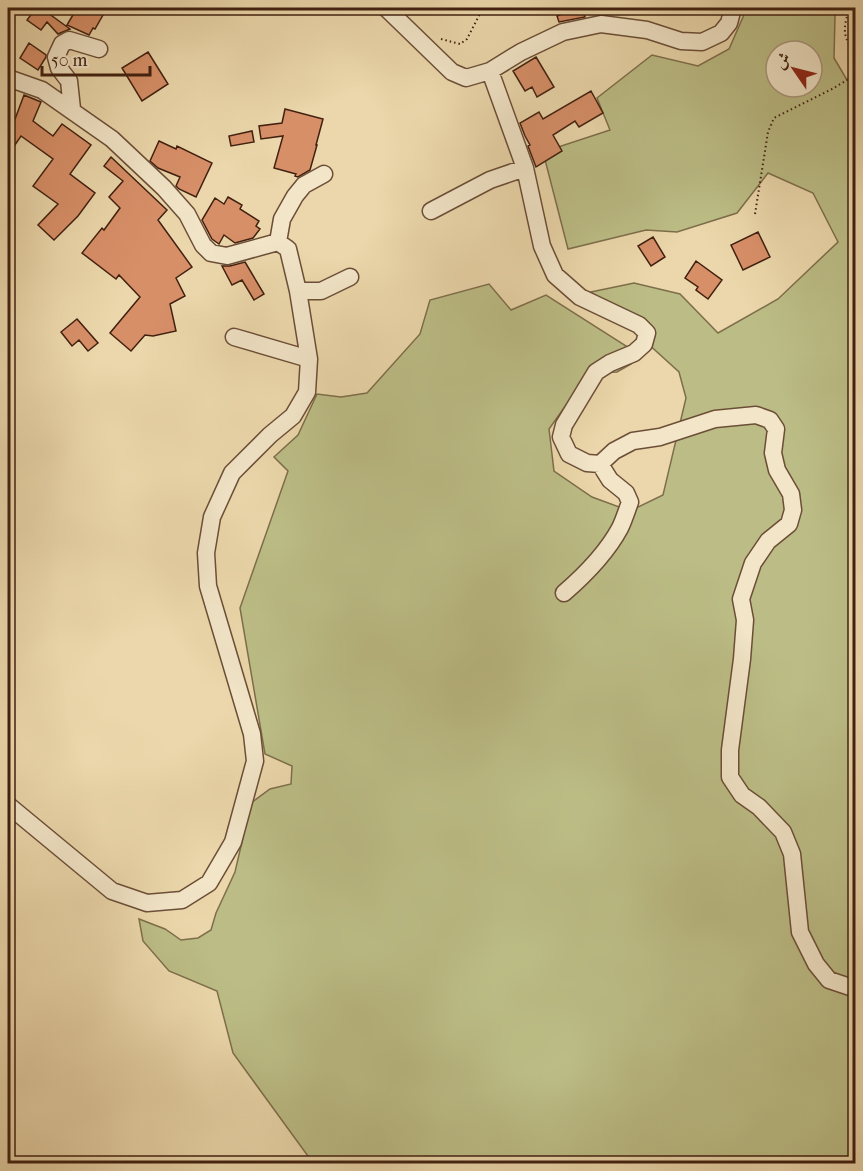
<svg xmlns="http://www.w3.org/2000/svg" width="863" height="1171" font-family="'IM FELL French Canon',Amiri,serif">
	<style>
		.green { fill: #bcbd86; stroke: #7e6e4b; stroke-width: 1.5; fill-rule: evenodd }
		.building { fill: #d78f68; stroke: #412010; stroke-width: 1.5 }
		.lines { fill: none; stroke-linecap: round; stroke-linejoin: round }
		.minor-casing { stroke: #6c4e37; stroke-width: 19 }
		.path { stroke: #412010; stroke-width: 2; stroke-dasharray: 1.5 3; stroke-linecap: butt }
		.minor { stroke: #f2e5c8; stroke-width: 16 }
	</style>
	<rect width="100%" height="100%" fill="#ebd7ab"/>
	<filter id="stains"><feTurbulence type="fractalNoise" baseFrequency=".00333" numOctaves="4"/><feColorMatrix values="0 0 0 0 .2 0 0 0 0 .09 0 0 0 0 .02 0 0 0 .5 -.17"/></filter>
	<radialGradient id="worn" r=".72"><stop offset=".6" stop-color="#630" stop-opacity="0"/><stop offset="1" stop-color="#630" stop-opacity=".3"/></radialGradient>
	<path class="green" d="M 745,8 L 838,8 L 835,16 L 834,58 L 847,80 L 856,76 L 855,1163 L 313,1163 L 233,1053 L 217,991 L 169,971 L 143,941 L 139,919 L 165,929 L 181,940 L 198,938 L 211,930 L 216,913 L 235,872 L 251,803 L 270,789 L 291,784 L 292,766 L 265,754 L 240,608 L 288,471 L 274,457 L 298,435 L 317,394 L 341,397 L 367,393 L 420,334 L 430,300 L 489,284 L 511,310 L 546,295 L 634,351 L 631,364 L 617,372 L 593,373 L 569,401 L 549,429 L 554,471 L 592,497 L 630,511 L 663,495 L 686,398 L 679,372 L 591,292 L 634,283 L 680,294 L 718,333 L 778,299 L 838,242 L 813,193 L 768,173 L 737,213 L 677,232 L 646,230 L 568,249 L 543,152 L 610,130 L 597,98 L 652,55 L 698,66 L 729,49 L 743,17 ZM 776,51 L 812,51 L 812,87 L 776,87 Z"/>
	<path class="building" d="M 36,8 L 41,8 L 70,29 L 58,34 L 47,22 L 41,30 L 27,20 Z
		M 77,8 L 107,8 L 95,29 L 93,28 L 89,35 L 67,25 Z
		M 578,8 L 582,8 L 585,17 L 559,22 L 557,16 Z
		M 29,43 L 46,55 L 46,57 L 38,70 L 20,58 Z
		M 148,52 L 168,84 L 142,101 L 122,68 Z
		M 536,57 L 554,87 L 537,97 L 532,87 L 525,91 L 513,71 Z
		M 591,91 L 603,113 L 579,127 L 575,121 L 553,135 L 562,151 L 536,167 L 528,146 L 530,145 L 525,136 L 520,123 L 539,112 L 543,119 Z
		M 24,95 L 41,102 L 33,121 L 53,136 L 62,124 L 91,145 L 70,174 L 95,193 L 78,216 L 54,240 L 38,225 L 58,204 L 33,186 L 53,159 L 21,136 L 8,155 L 8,138 Z
		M 285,109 L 323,119 L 316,145 L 317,145 L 310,170 L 298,177 L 295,176 L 296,174 L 274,168 L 283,136 L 261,139 L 259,126 L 282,123 Z
		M 252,131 L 254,142 L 231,146 L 229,136 Z
		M 159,141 L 176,149 L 177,146 L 212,163 L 196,197 L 179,189 L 176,186 L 180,177 L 158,168 L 150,161 Z
		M 111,157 L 167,210 L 158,220 L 192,267 L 176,278 L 185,296 L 170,304 L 176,331 L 153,336 L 145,335 L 131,351 L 110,333 L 140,297 L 119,275 L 116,279 L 82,253 L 102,228 L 104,230 L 120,208 L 109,197 L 123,181 L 104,166 Z
		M 228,197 L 242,205 L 240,209 L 259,221 L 256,226 L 260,229 L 253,238 L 235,243 L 224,235 L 219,244 L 212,239 L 202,220 L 215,198 L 224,204 Z
		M 758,232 L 770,257 L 743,270 L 731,245 Z
		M 653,237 L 665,257 L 651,266 L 638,246 Z
		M 696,261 L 722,280 L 708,299 L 696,290 L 698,287 L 685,278 Z
		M 245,262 L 264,294 L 254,300 L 242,280 L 232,285 L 222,266 L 230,266 Z
		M 77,319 L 98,343 L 88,351 L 79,340 L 72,346 L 61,332 Z"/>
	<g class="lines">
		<g class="minor-casing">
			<path id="minor" d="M 386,8 L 452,72 L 466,78 L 490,71 L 525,168 L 542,246 L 555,275 L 580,297 L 639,325 L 647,333 L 644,344 L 634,353 L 610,363 L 596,372 L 564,425 L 561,437 L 569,454 L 587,463 L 600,464 L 614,451 L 633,441 L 660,437 L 715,419 L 756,415 L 770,420 L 776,429 L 773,453 L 777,470 L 791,494 L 793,510 L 789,524 L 768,541 L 753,563 L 741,599 L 745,620 L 742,659 L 730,750 L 730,777 L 742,795 L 759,807 L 783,832 L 792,854 L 800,932 L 816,964 L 829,980 L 856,989
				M 490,71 L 521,52 L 563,32 L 601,24 L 647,30 L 681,41 L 702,42 L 721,33 L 729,23 L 733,8
				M 8,78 L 42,90 L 112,139 L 164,188 L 187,214 L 203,245 L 211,253 L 227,256 L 278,242 L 288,249 L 298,291 L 309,359 L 307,392 L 293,416 L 270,435 L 232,473 L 212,517 L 206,553 L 208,586 L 252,734 L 255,761 L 233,842 L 209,883 L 182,900 L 147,903 L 112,891 L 8,805
				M 72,109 L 69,81 L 59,68 L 56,57 L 62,44 L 69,40 L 99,49
				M 431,211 L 490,180 L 525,168
				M 278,242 L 282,219 L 295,196 L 304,185 L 324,174
				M 298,291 L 321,291 L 350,277
				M 234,337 L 309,359
				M 564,593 C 586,574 606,554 620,528 C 624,520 627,510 630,502 L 626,493 L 610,480 L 600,464"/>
		</g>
		<path class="path" d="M 849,8 C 845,25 841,33 852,49 L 856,48
			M 441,39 L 460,44 L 467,39 L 483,8
			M 755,214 L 768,132 L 774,118 L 832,89 L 854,76 L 856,71"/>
		<use href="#minor" class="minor"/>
	</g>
	<rect width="863" height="1171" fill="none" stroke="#ebd7ab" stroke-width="30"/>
	<rect x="9" y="9" width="845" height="1153" fill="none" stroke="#412010" stroke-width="3"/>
	<rect x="15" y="15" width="833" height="1141" fill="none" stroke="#412010" stroke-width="1.5"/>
	<g transform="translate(794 69) rotate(305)"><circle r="28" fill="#f2e5c8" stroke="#ab967e" stroke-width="1.5"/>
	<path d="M0-4.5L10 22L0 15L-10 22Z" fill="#8f2418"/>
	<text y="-9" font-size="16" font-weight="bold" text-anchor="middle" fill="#412010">ش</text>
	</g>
	<path d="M42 66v9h108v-9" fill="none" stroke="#412010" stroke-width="3"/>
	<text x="51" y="66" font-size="18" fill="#412010" stroke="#f2e5c8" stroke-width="4.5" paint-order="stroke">50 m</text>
	<rect width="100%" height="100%" filter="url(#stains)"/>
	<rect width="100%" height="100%" fill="url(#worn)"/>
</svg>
